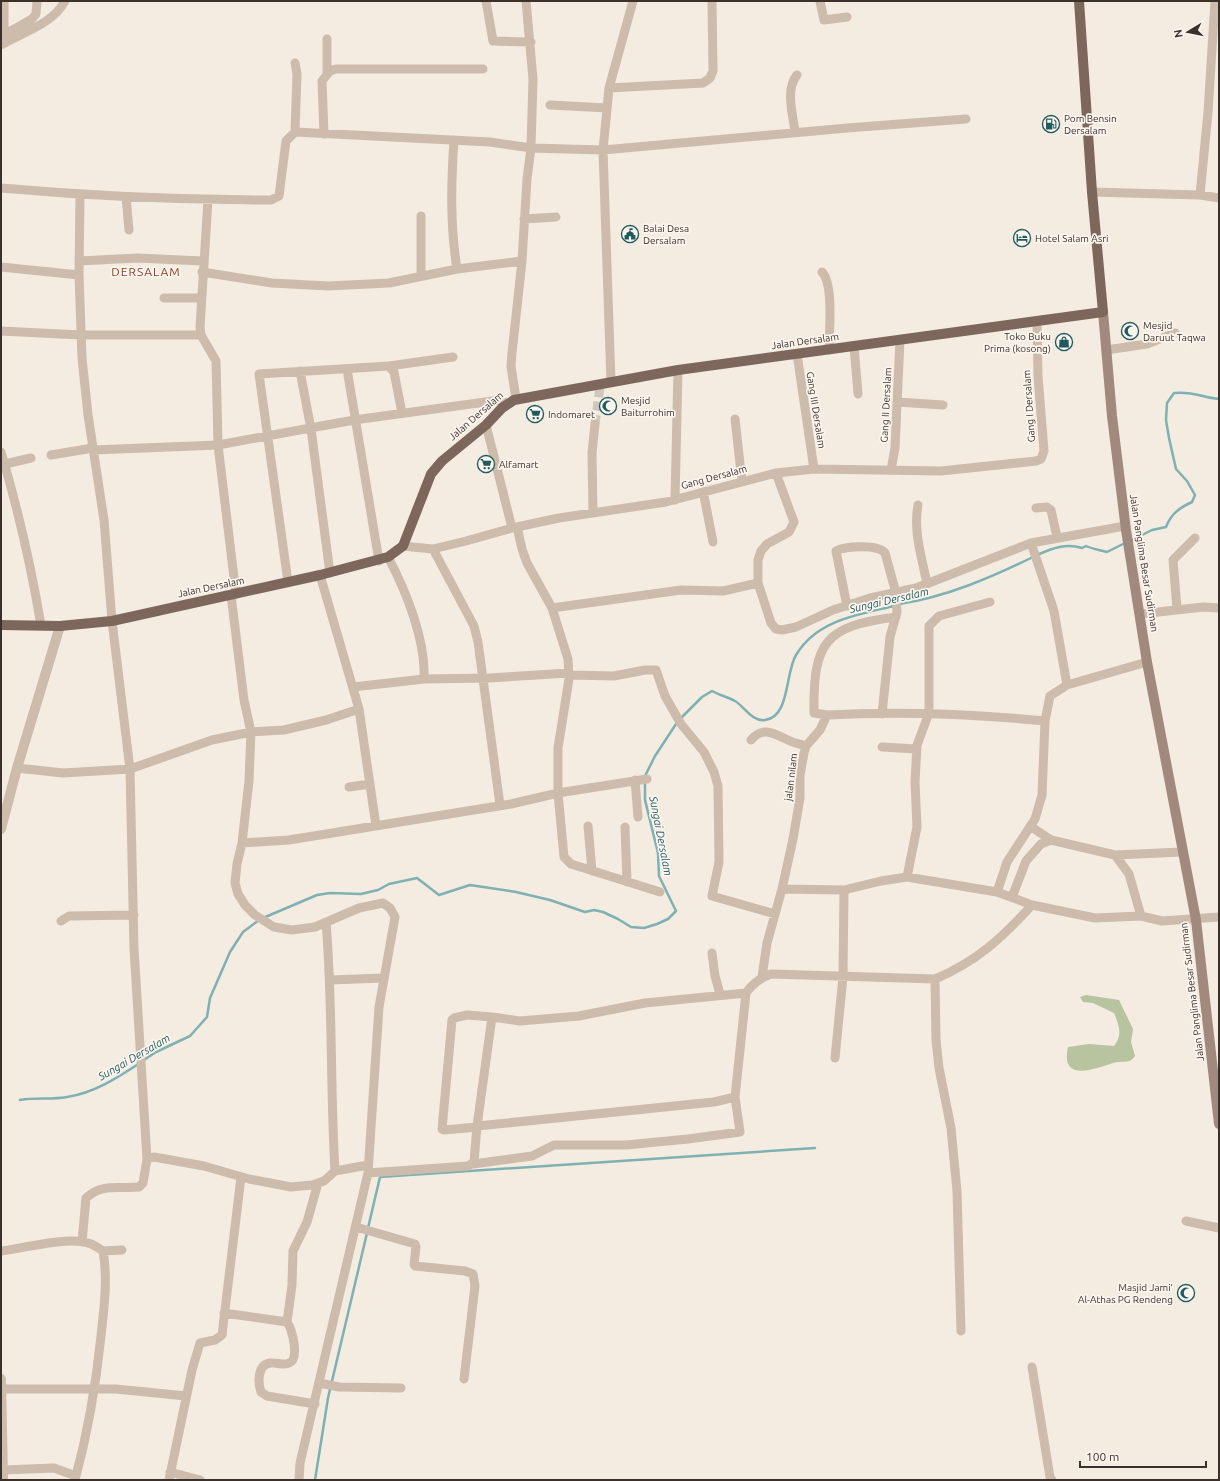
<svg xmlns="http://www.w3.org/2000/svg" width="1220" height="1481" font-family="Ubuntu,sans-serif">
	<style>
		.green { fill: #b8c4a0 }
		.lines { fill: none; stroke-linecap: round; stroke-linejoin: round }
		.stream { stroke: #7fb0b2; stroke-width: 2.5 }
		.minor-tunnel { stroke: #cfc6bd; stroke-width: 9; stroke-dasharray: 9 4.5; stroke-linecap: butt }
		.minor { stroke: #cdbbac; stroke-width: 9 }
		.tertiary { stroke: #cdbbac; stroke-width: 10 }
		.secondary { stroke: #a18a7d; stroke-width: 10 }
		.primary { stroke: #7d675c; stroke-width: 10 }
		.labels { text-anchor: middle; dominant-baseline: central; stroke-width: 3.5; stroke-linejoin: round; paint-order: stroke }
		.poi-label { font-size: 10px; fill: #3b302b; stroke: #fbf5ee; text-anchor: start }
		.street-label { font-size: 10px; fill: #3b302b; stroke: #fbf5ee }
		.water-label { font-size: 11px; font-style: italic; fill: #1f5a5e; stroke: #fbf5ee }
		.quarter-label { font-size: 12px; letter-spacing: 1px; fill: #8c3b22; stroke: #fbf5ee }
	</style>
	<rect width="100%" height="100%" fill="#f4ebe1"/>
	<path class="green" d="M 1086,995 L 1119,1000 L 1133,1029 L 1131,1042 L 1135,1056 C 1129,1065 1122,1060 1113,1063 C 1094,1069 1060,1083 1068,1047 L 1089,1044 L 1114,1046 C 1123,1035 1119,1025 1114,1013 L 1093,1003 L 1083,1002 L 1080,997 Z"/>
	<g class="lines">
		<path class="stream" d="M 1130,541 L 1152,530 L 1166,527 C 1171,514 1179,508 1192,502 L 1195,495 L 1187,481 L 1176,469 L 1169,438 L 1166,420 L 1167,403 L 1174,393 C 1193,391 1201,397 1219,399
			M 1037,555 C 1053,548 1066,543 1082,548 L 1086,546 C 1092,549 1100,550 1107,552 L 1125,543
			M 899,604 C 946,597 990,578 1033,557
			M 681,718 L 702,697 L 712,691 C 719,695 728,697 735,701 C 744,706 752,722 765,720 C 790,717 785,673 796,655 C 817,620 857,615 894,606
			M 263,918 L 317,895 L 330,893 L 361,894 L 378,890 L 389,884 L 417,878 L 439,895 L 470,885 L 516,892 L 550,900 L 585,912 L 594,910 L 603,912 L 618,919 L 631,927 L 644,928 L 657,924 L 668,919 L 676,911 L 659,876 L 658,853 L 645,800 L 645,776 L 655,756 L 678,721
			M 144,1060 L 156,1052 L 190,1036 L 207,1017 L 210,998 L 230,952 L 243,932 L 259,920
			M 20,1100 C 36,1097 51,1100 67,1097 C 94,1093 117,1078 140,1063
			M 368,1228 L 380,1177 L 815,1148
			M 315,1480 L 328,1398 L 367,1233"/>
		<path class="minor-tunnel" d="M 595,424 L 600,387"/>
		<path class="minor" d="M 4,1 L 4,35 L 32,19 L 36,14 L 37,1
			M 486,1 L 493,41 L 531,42
			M 820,1 L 824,20 L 847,17
			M 327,39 L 327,74
			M 1,45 C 23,32 53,24 65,1
			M 295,63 L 297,74 L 295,132
			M 609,88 L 703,83 L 710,78 L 713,71 L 712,1
			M 550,105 L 607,108
			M 795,132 C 793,115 785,89 797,75
			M 324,134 L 322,81 L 330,71 L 336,69 L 483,69
			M 454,140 C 451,184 450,225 457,269
			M 1,188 C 91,196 181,200 271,200 L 279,196 L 286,141 L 295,132 L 490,142 L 531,148 L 603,150 L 847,128 L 966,119
			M 1092,192 L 1200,195 L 1219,198
			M 80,195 L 79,275 L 82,358 L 88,415 L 104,520 L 112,621 L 130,769 L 134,949 L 147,1159
			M 1200,195 L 1208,112 L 1215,1
			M 126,197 L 129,230
			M 208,200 L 200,327 L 201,335 L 216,361 L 218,445 L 236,594
			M 421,216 L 421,276
			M 524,219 L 556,217
			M 79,261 L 137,258 L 203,261
			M 1,267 L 79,275
			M 202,272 L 272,283 L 328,286 L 389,283 L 457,269 L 522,261
			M 822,272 C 834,284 829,333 829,350
			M 164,298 L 201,298
			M 1,331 L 81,335 L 201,335
			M 854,346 L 858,394
			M 1106,350 L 1147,344 L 1175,333
			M 797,354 L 814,469
			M 389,366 L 453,357
			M 347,369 L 379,561
			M 300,371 L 311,429 L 330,573
			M 611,382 L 603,150 L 609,88 L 633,1
			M 516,399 L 511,366 L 512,353 L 522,261 L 527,179 L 531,148 L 533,79 L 526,1
			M 897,402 L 943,405
			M 735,419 L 742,481
			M 486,425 L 512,528
			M 93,450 L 218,445 L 354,420 L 500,400 L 508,404
			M 1,452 C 18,509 31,566 41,625
			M 51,455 L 93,448
			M 5,464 L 31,458
			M 891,470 L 895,448 L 900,340
			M 776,473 L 794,522 L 789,532 L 767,544 L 761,551 L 758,560 L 758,583 L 771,623 L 776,629 L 782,630 L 796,627 L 833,610 L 870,598 L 916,588 L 1031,543 L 1125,526
			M 703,491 L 713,542
			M 675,500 L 678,370
			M 918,505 C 913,531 922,558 927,584
			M 1036,508 L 1047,507 L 1051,510 L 1057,537
			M 593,513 L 592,453 L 595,424
			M 1031,543 L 1054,611 L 1067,685
			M 402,546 L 433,549 L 466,541 L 512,528 L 559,518 L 666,502 L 776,473 L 814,469 L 941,471 L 1036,461 L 1041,459 L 1044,451 L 1038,376 L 1037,322
			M 433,549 L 474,626 L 478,642 L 500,805
			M 288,582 L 259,374 L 389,366 L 394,372 L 402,413
			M 231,595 L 244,700 L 251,732 L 249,781 L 242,843 L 237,864 L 235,883 L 238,894 L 245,905 L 255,915 L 274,927 L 292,930 L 315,927 L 359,908 L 383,903 L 390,908 L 395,917 L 379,1007 L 368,1173
			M 847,606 L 836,551 C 845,546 878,544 885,553 L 896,593 L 897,612 L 890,637 L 882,714
			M 552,608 L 681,590 L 723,591 L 758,583
			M 1177,609 L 1173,560 L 1195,538
			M 1140,614 L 1203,607 L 1219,608
			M 569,675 L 614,676 L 645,670 L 656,670 L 665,696 L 681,724 L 704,752 L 714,772 L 718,786 L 719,862 L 712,896 L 775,914
			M 424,679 L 489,678 L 569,673
			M 353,687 L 424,679 C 426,640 406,591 388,557
			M 359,709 L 376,826
			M 827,715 C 899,711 972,714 1045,721
			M 751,740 C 763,726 773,733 788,740 C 793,743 800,744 806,746
			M 882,747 L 916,749
			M 17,768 L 63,773 L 130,769 L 212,740 L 251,732 L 284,730 L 326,720 L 359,709 L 320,575
			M 647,779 L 558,793 L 564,857 L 571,864 L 660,892
			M 635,780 L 638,817
			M 349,787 L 370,784
			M 588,826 L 592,871
			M 1030,826 L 1051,840
			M 625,827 L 627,882
			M 242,843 L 289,840 L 511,804 L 558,793 L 558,748 L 569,679 L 568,659 L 552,608 L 527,563 L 522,549 L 517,527
			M 1115,855 L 1129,874 L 1141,916
			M 907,877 L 917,827 L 915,782 L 917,745 L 929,713 L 929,626 L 939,616 L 990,602
			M 782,889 L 793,839 L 800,798 L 800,775 L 804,753 L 806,746 L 820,730 L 827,715 L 814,713 C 813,642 825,626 896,617
			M 1012,897 L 1026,861 L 1041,844 L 1051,840 L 1115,855 L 1182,852
			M 1032,905 L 997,892 L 1007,862 L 1035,819 L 1042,795 L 1045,721 L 1050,696 L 1067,685 L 1147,662
			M 61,921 L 69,916 L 134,915
			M 326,922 C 333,1005 330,1088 335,1171
			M 712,953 L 715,976 L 720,994
			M 762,977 L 767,943 L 782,889 L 844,890 L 881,881 L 907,877 L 997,892
			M 935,979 L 936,1040 L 939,1068 L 951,1128 L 957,1191 L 961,1331
			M 330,980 L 384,978
			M 835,1058 L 843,977 L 844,890
			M 477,1126 L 492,1017 L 520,1021 L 579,1016 L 645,1003 L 746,993
			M 477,1127 L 444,1130 L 442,1129 L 452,1020 L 454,1018 L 467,1015 L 492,1017
			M 473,1164 L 532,1156 L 554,1145 L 626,1145 L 688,1139 L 740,1132 L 735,1097
			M 1186,1221 L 1219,1228
			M 356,1227 L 415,1244 L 416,1247 L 414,1264 L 415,1266 L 465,1271 L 473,1274 L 475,1286 L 464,1379
			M 82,1242 L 86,1198 C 102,1183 118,1189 139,1187 L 143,1183 L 147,1159 L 154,1157 L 204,1166 L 249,1179 L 291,1187 L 312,1185 L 324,1181 L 335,1171 L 368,1165
			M 1,1251 C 23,1248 63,1238 84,1242 C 92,1243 97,1247 103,1251 C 108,1280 104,1308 101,1336 C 96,1385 88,1432 75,1480
			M 103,1251 L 122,1250
			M 224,1313 L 287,1322 C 292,1329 300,1359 289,1363 C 284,1366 276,1362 270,1363 C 257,1365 258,1383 261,1392 L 267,1396 L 315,1404
			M 287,1322 L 292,1285 L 293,1251 L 307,1222 L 318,1183
			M 1032,1367 L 1050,1477 L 1052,1480
			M 320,1383 L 339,1387 L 401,1388
			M 3,1389 L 116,1389 L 186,1396
			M 3,1470 L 54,1468 L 76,1476
			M 170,1472 L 200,1480
			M 169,1480 L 192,1370 L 200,1343 L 215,1340 L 222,1335 L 241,1177
			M 299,1480 L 300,1463 L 368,1173 L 468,1166 L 474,1162 L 477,1126 L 714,1102 L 735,1097 L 746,993 C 753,983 760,978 771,974 L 935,979 C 976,962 1002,938 1032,905 L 1095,918 L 1141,916 L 1162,921 L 1219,917"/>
		<path class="tertiary" d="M 1,829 L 17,768 L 60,626
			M 1,1379 L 3,1480"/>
		<path class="secondary" d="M 1103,312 L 1112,416 L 1126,530 L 1147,662 L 1196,920 L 1219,1124"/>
		<path class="primary" d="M 1,625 L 60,626 L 112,621 L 320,575 L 388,557 L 403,546 L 431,474 L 442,461 L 486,425 L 502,408 L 514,400 L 678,370 L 1103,312 L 1092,192 L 1079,1"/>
	</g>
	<defs>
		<g id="fuel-ring" transform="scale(0.9)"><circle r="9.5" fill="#fbf5ee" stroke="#1f5a5e" stroke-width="1.5"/><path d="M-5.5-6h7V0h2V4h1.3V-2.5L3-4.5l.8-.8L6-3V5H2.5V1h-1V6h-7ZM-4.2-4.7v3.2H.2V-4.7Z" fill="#1f5a5e"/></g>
		<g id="civic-ring" transform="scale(0.9)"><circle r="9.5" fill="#fbf5ee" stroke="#1f5a5e" stroke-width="1.5"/><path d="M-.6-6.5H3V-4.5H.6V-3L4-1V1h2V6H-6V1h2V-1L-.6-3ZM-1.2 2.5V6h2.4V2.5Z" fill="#1f5a5e"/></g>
		<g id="hotel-ring" transform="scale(0.9)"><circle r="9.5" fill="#fbf5ee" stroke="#1f5a5e" stroke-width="1.5"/><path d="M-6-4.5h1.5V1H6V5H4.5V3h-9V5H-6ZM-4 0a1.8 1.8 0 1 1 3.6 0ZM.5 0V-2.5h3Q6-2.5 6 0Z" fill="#1f5a5e"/></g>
		<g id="mosque-ring" transform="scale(0.9)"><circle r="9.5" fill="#fbf5ee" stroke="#1f5a5e" stroke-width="1.5"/><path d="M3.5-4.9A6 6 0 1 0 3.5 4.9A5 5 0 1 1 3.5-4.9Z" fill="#1f5a5e"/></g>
		<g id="shop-ring" transform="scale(0.9)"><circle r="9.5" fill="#fbf5ee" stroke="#1f5a5e" stroke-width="1.5"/><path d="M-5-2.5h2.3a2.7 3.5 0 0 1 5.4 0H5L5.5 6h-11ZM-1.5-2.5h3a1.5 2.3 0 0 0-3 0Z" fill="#1f5a5e"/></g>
		<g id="supermarket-ring" transform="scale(0.9)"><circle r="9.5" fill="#fbf5ee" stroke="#1f5a5e" stroke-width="1.5"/><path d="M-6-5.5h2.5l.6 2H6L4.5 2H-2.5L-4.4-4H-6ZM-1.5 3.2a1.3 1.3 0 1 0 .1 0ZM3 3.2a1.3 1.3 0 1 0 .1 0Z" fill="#1f5a5e"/></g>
	</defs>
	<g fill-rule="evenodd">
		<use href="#fuel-ring" x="1051" y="124"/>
		<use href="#civic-ring" x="630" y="234"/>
		<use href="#hotel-ring" x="1022" y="238"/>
		<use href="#mosque-ring" x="1130" y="331"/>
		<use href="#shop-ring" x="1064" y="342"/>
		<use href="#mosque-ring" x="608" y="406"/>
		<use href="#supermarket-ring" x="535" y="414"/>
		<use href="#supermarket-ring" x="486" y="464"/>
		<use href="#mosque-ring" x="1186" y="1293"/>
	</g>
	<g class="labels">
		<g class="poi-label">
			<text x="1064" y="118">Pom Bensin<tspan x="1064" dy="12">Dersalam</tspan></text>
			<text x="643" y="228">Balai Desa<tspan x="643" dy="12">Dersalam</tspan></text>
			<text x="1035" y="238">Hotel Salam Asri</text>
			<text x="1143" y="325">Mesjid<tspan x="1143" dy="12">Daruut Taqwa</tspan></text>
			<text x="1051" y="336" text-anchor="end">Toko Buku<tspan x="1051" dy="12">Prima (kosong)</tspan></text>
			<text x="621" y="400">Mesjid<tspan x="621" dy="12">Baiturrohim</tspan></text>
			<text x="548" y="414">Indomaret</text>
			<text x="499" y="464">Alfamart</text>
			<text x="1173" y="1287" text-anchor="end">Masjid Jami'<tspan x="1173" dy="12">Al-Athas PG Rendeng</tspan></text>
		</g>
		<g class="street-label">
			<text transform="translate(805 341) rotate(-8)">Jalan Dersalam</text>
			<text transform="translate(886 405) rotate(-87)">Gang II Dersalam</text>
			<text transform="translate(1029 406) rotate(-94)">Gang I Dersalam</text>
			<text transform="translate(816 410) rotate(81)">Gang III Dersalam</text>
			<text transform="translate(476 416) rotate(-41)">Jalan Dersalam</text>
			<text transform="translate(714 477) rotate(-15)">Gang Dersalam</text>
			<text transform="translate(1144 563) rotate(81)">Jalan Panglima Besar Sudirman</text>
			<text transform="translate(211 587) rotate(-12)">Jalan Dersalam</text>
			<text transform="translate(791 777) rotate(-83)">jalan nilam</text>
			<text transform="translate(1192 992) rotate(-97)">Jalan Panglima Besar Sudirman</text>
		</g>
		<g class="water-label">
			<text transform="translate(889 600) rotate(-13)">Sungai Dersalam</text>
			<text transform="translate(661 836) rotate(79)">Sungai Dersalam</text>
			<text transform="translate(134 1057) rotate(-30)">Sungai Dersalam</text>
		</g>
		<g class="quarter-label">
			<text x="146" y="271">DERSALAM</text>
		</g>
	</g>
	<rect width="1220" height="1481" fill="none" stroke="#3b302b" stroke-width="4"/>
	<g transform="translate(1188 32) rotate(260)" stroke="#fbf5ee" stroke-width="3" paint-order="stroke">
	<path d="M0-3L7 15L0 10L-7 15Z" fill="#3b302b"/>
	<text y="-6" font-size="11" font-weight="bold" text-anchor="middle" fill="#3b302b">N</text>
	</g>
	<path d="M1080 1461v6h126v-6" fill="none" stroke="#3b302b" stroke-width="2"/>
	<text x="1086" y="1461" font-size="12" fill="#3b302b" stroke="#fbf5ee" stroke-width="3" paint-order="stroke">100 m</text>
</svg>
